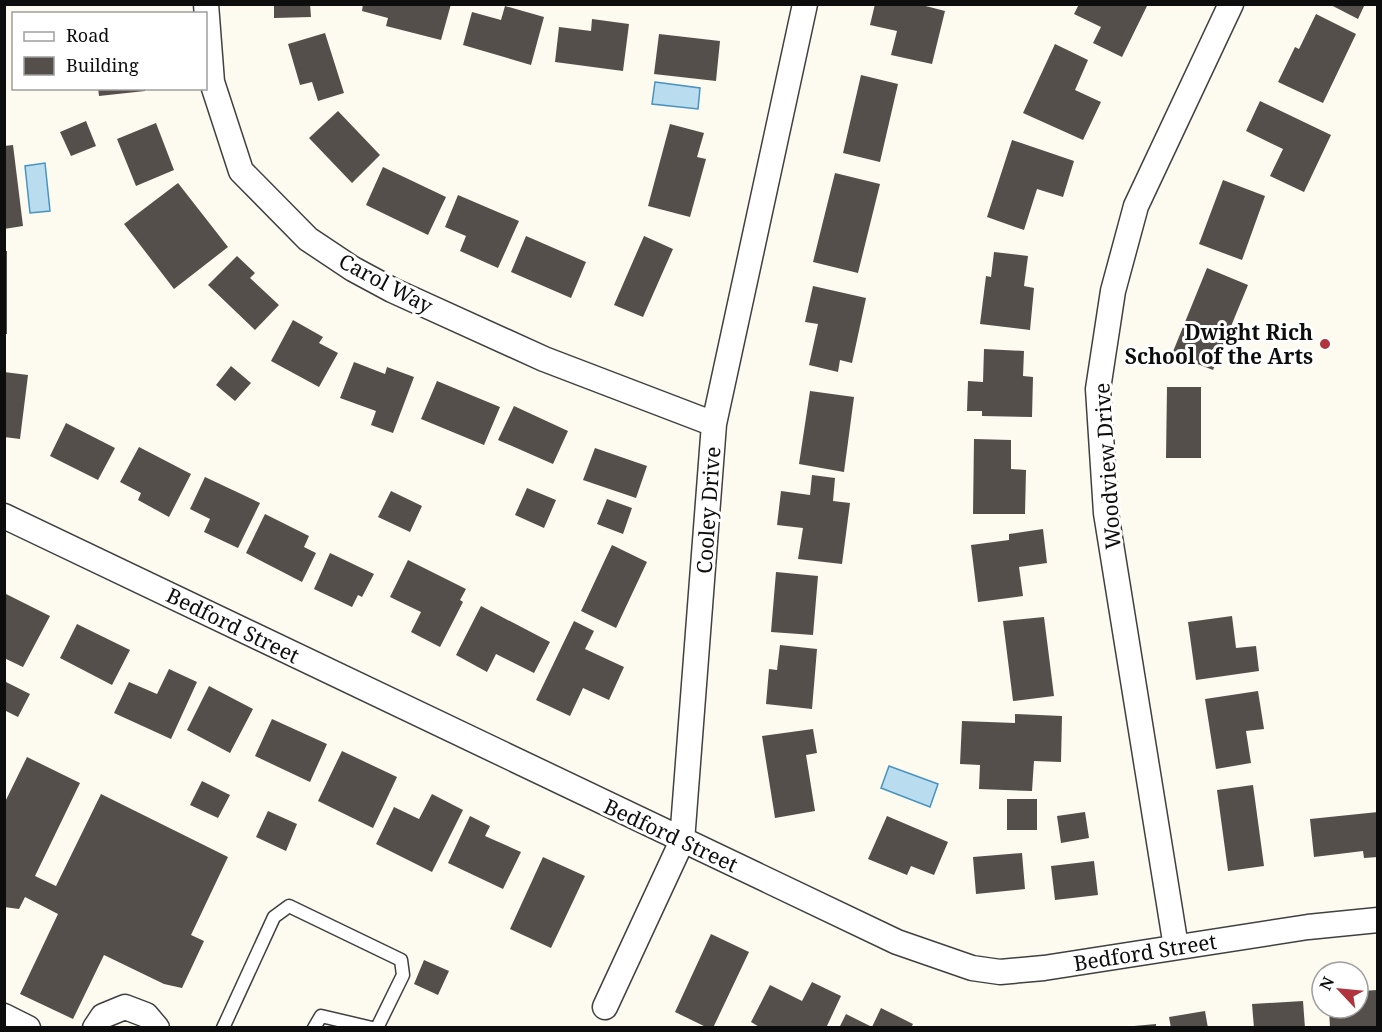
<svg xmlns="http://www.w3.org/2000/svg" width="1382" height="1032" font-family="'Noto Serif',serif">
	<style>
		.water { fill: #b9ddef; stroke: #4893bf; stroke-width: 1.5 }
		.building { fill: #554f4b }
		.lines { fill: none; stroke-linecap: round; stroke-linejoin: round }
		.lane-casing { stroke: #404040; stroke-width: 15 }
		.street-casing { stroke: #404040; stroke-width: 27 }
		.lane { stroke: #fff; stroke-width: 12 }
		.street { stroke: #fff; stroke-width: 24 }
		.poi-dot { fill: #af343e; stroke: #fff; stroke-width: 2 }
		.labels { text-anchor: middle; dominant-baseline: central; stroke-width: 6; stroke-linejoin: round; paint-order: stroke }
		.street-label { font-size: 21px; fill: #0d0d0d; stroke: #fff }
		.poi-label { font-size: 21px; font-weight: bold; fill: #0d0d0d; stroke: #fff; text-anchor: end }
	</style>
	<rect width="100%" height="100%" fill="#fdfaf0"/>
	<path class="water" d="M 655,82 L 700,88 L 698,109 L 652,104 Z
		M 45,163 L 50,211 L 30,213 L 25,166 Z
		M 889,766 L 938,784 L 930,807 L 881,788 Z"/>
	<path class="building" d="M 274,4 L 310,4 L 311,17 L 274,18 Z
		M 363,4 L 451,4 L 441,40 L 386,26 L 388,18 L 362,11 Z
		M 875,4 L 918,4 L 945,11 L 932,64 L 891,55 L 897,31 L 870,25 Z
		M 1079,4 L 1148,4 L 1122,57 L 1093,43 L 1101,27 L 1074,14 Z
		M 1329,4 L 1365,4 L 1358,19 Z
		M 505,6 L 544,17 L 531,65 L 463,45 L 472,12 L 501,20 Z
		M 1316,14 L 1356,34 L 1323,103 L 1278,82 L 1295,47 L 1299,49 Z
		M 592,19 L 629,24 L 623,71 L 555,62 L 559,27 L 591,31 Z
		M 325,33 L 344,93 L 318,101 L 312,82 L 300,85 L 288,44 Z
		M 659,34 L 720,41 L 716,81 L 654,74 Z
		M 1055,44 L 1088,60 L 1075,90 L 1101,102 L 1083,140 L 1023,113 Z
		M 861,75 L 898,84 L 880,162 L 843,153 Z
		M 98,88 L 145,88 L 145,91 L 99,96 Z
		M 1260,101 L 1331,135 L 1304,192 L 1270,176 L 1283,149 L 1246,131 Z
		M 338,111 L 380,155 L 352,183 L 309,138 Z
		M 86,121 L 96,146 L 71,156 L 60,132 Z
		M 156,123 L 174,170 L 136,186 L 117,139 Z
		M 670,124 L 704,133 L 697,157 L 706,159 L 690,217 L 648,206 Z
		M 1012,140 L 1074,161 L 1063,197 L 1037,189 L 1024,230 L 987,217 Z
		M 13,145 L 23,226 L 4,229 L 4,146 Z
		M 383,167 L 446,197 L 428,235 L 366,205 Z
		M 835,173 L 880,184 L 858,273 L 813,262 Z
		M 1223,180 L 1265,196 L 1242,260 L 1199,244 Z
		M 178,183 L 228,247 L 174,289 L 124,224 Z
		M 458,195 L 519,221 L 498,268 L 460,251 L 466,236 L 445,227 Z
		M 526,236 L 586,262 L 571,298 L 511,272 Z
		M 644,236 L 673,249 L 643,317 L 614,305 Z
		M 5,251 L 7,251 L 7,334 L 5,334 Z
		M 994,252 L 1028,256 L 1024,286 L 1034,288 L 1030,330 L 980,324 L 986,276 L 991,277 Z
		M 237,256 L 255,273 L 250,278 L 279,305 L 255,330 L 208,285 Z
		M 1207,268 L 1248,285 L 1213,370 L 1172,354 Z
		M 813,286 L 866,298 L 852,363 L 840,360 L 838,372 L 809,365 L 818,324 L 805,322 Z
		M 293,320 L 323,337 L 319,343 L 338,353 L 319,387 L 271,361 Z
		M 984,349 L 1024,351 L 1023,376 L 1033,377 L 1032,417 L 982,416 L 982,411 L 967,411 L 968,381 L 983,382 Z
		M 354,362 L 385,374 L 387,367 L 414,377 L 393,433 L 371,425 L 376,411 L 340,398 Z
		M 231,366 L 251,383 L 235,401 L 216,385 Z
		M 4,372 L 28,375 L 20,439 L 4,437 Z
		M 437,381 L 500,407 L 484,445 L 421,419 Z
		M 1167,387 L 1201,387 L 1201,458 L 1166,458 Z
		M 810,391 L 854,397 L 844,472 L 799,464 Z
		M 514,406 L 568,431 L 553,464 L 498,440 Z
		M 66,423 L 115,448 L 98,480 L 50,456 Z
		M 974,439 L 1011,440 L 1011,469 L 1026,470 L 1025,514 L 973,514 Z
		M 139,447 L 191,474 L 169,517 L 138,500 L 141,493 L 120,482 Z
		M 595,448 L 647,466 L 636,498 L 583,480 Z
		M 812,475 L 835,478 L 833,501 L 850,503 L 842,564 L 798,559 L 803,528 L 777,525 L 781,491 L 810,495 Z
		M 205,477 L 260,503 L 238,548 L 204,532 L 210,519 L 190,509 Z
		M 527,488 L 556,500 L 544,528 L 515,515 Z
		M 391,491 L 422,506 L 410,532 L 378,517 Z
		M 607,499 L 632,508 L 623,534 L 597,524 Z
		M 265,514 L 309,536 L 304,547 L 316,553 L 302,582 L 246,553 Z
		M 1043,529 L 1047,563 L 1019,567 L 1023,596 L 978,602 L 971,545 L 1009,540 L 1009,534 Z
		M 612,545 L 647,562 L 616,628 L 581,611 Z
		M 330,553 L 374,574 L 362,597 L 358,595 L 352,607 L 314,589 Z
		M 408,560 L 466,589 L 460,600 L 463,602 L 440,647 L 411,632 L 421,612 L 390,597 Z
		M 776,572 L 818,576 L 813,635 L 771,632 Z
		M 6,594 L 50,616 L 23,667 L 4,658 Z
		M 481,606 L 550,642 L 534,673 L 496,654 L 487,672 L 456,655 Z
		M 1232,616 L 1236,648 L 1256,646 L 1259,671 L 1196,680 L 1188,622 Z
		M 1044,617 L 1054,696 L 1013,701 L 1003,621 Z
		M 574,621 L 594,631 L 585,649 L 624,667 L 609,700 L 583,688 L 570,716 L 536,700 Z
		M 77,624 L 130,650 L 112,685 L 60,658 Z
		M 780,645 L 817,649 L 812,709 L 766,704 L 769,669 L 777,670 Z
		M 169,669 L 197,682 L 171,739 L 114,713 L 129,682 L 157,694 Z
		M 4,681 L 30,694 L 18,717 L 4,710 Z
		M 209,686 L 253,709 L 230,753 L 187,730 Z
		M 1258,691 L 1264,729 L 1246,731 L 1251,763 L 1216,769 L 1205,699 Z
		M 1015,714 L 1062,716 L 1061,762 L 1034,761 L 1032,791 L 979,789 L 980,765 L 960,764 L 962,721 L 1015,723 Z
		M 272,719 L 327,744 L 310,782 L 255,756 Z
		M 813,729 L 817,753 L 806,755 L 815,811 L 775,818 L 762,736 Z
		M 342,751 L 397,777 L 373,828 L 318,801 Z
		M 27,757 L 80,783 L 35,876 L 56,886 L 101,794 L 228,857 L 191,935 L 204,941 L 182,988 L 164,984 L 104,955 L 73,1019 L 20,994 L 58,914 L 25,897 L 19,909 L 4,907 L 4,804 Z
		M 202,781 L 230,795 L 218,818 L 190,805 Z
		M 1253,785 L 1264,866 L 1228,871 L 1217,790 Z
		M 432,794 L 463,810 L 432,872 L 376,844 L 394,807 L 419,819 Z
		M 1007,799 L 1037,799 L 1037,830 L 1007,830 Z
		M 268,811 L 297,824 L 286,851 L 256,837 Z
		M 1085,812 L 1089,838 L 1061,843 L 1057,816 Z
		M 1378,812 L 1378,857 L 1364,858 L 1363,851 L 1314,857 L 1310,819 Z
		M 470,816 L 490,826 L 485,836 L 521,852 L 503,889 L 448,863 Z
		M 887,816 L 948,842 L 934,875 L 911,866 L 907,875 L 868,859 Z
		M 1022,853 L 1025,889 L 976,894 L 973,857 Z
		M 543,857 L 585,876 L 551,948 L 510,929 Z
		M 1094,861 L 1098,895 L 1055,900 L 1051,866 Z
		M 711,934 L 749,952 L 713,1028 L 708,1028 L 675,1012 Z
		M 424,960 L 449,971 L 438,995 L 414,984 Z
		M 812,982 L 841,996 L 826,1028 L 761,1028 L 751,1022 L 770,985 L 802,1001 Z
		M 1378,990 L 1378,1028 L 1330,1028 L 1329,1008 L 1358,1008 L 1358,991 Z
		M 1303,1001 L 1305,1028 L 1254,1028 L 1252,1004 Z
		M 881,1008 L 913,1024 L 911,1028 L 839,1028 L 846,1014 L 872,1027 Z
		M 1205,1011 L 1208,1028 L 1171,1028 L 1169,1017 Z
		M 1156,1024 L 1156,1028 L 1134,1028 L 1134,1026 Z"/>
	<g class="lines">
		<g class="lane-casing">
			<path id="lane" d="M 223,1028 L 274,917 L 289,906 L 401,960 L 403,975 L 377,1028
				M 314,1028 L 321,1016 L 372,1028"/>
		</g>
		<g class="street-casing">
			<path id="street" d="M 206,4 L 212,82 L 241,171 L 308,239 L 353,269 L 392,290 L 544,359 L 714,424
				M 4,516 L 897,942 L 972,968 L 1000,972 L 1044,968 L 1308,927 L 1378,920
				M 1176,947 L 1106,513 L 1098,389 L 1113,291 L 1136,206 L 1231,4
				M 605,1007 L 682,841 L 714,424 L 805,4
				M 4,1016 L 28,1028
				M 95,1028 L 103,1016 L 125,1007 L 146,1015 L 157,1028"/>
		</g>
		<use href="#lane" class="lane"/>
		<use href="#street" class="street"/>
	</g>
	<circle class="poi-dot" cx="1325" cy="344" r="6"/>
	<g class="labels">
		<g class="street-label">
			<text transform="translate(386 283) rotate(28)">Carol Way</text>
			<text transform="translate(1107 466) rotate(-94)">Woodview Drive</text>
			<text transform="translate(708 510) rotate(-86)">Cooley Drive</text>
			<text transform="translate(233 625) rotate(26)">Bedford Street</text>
			<text transform="translate(671 835) rotate(25)">Bedford Street</text>
			<text transform="translate(1145 952) rotate(-9)">Bedford Street</text>
		</g>
		<g class="poi-label">
			<text x="1313" y="332">Dwight Rich<tspan x="1313" dy="24">School of the Arts</tspan></text>
		</g>
	</g>
	<rect width="1382" height="1032" fill="none" stroke="#0d0d0d" stroke-width="12"/>
	<rect x="12" y="12" width="195" height="78" fill="#ffffff" stroke="#9e9e9e" stroke-width="1.5"/>
	<rect x="24" y="32" width="30" height="9" fill="#ffffff" stroke="#9e9e9e" stroke-width="1.5"/>
	<text x="66" y="42" font-size="18" fill="#0d0d0d">Road</text>
	<rect x="24" y="57" width="30" height="18" fill="#554f4b" stroke="#9e9e9e" stroke-width="1.5"/>
	<text x="66" y="72" font-size="18" fill="#0d0d0d">Building</text>
	<g transform="translate(1340 990) rotate(296)"><circle r="28" fill="#ffffff" stroke="#9e9e9e" stroke-width="1.5"/>
	<path d="M0-4.5L10 22L0 15L-10 22Z" fill="#af343e"/>
	<text y="-9" font-size="16" font-weight="bold" text-anchor="middle" fill="#0d0d0d">N</text>
	</g>
</svg>
